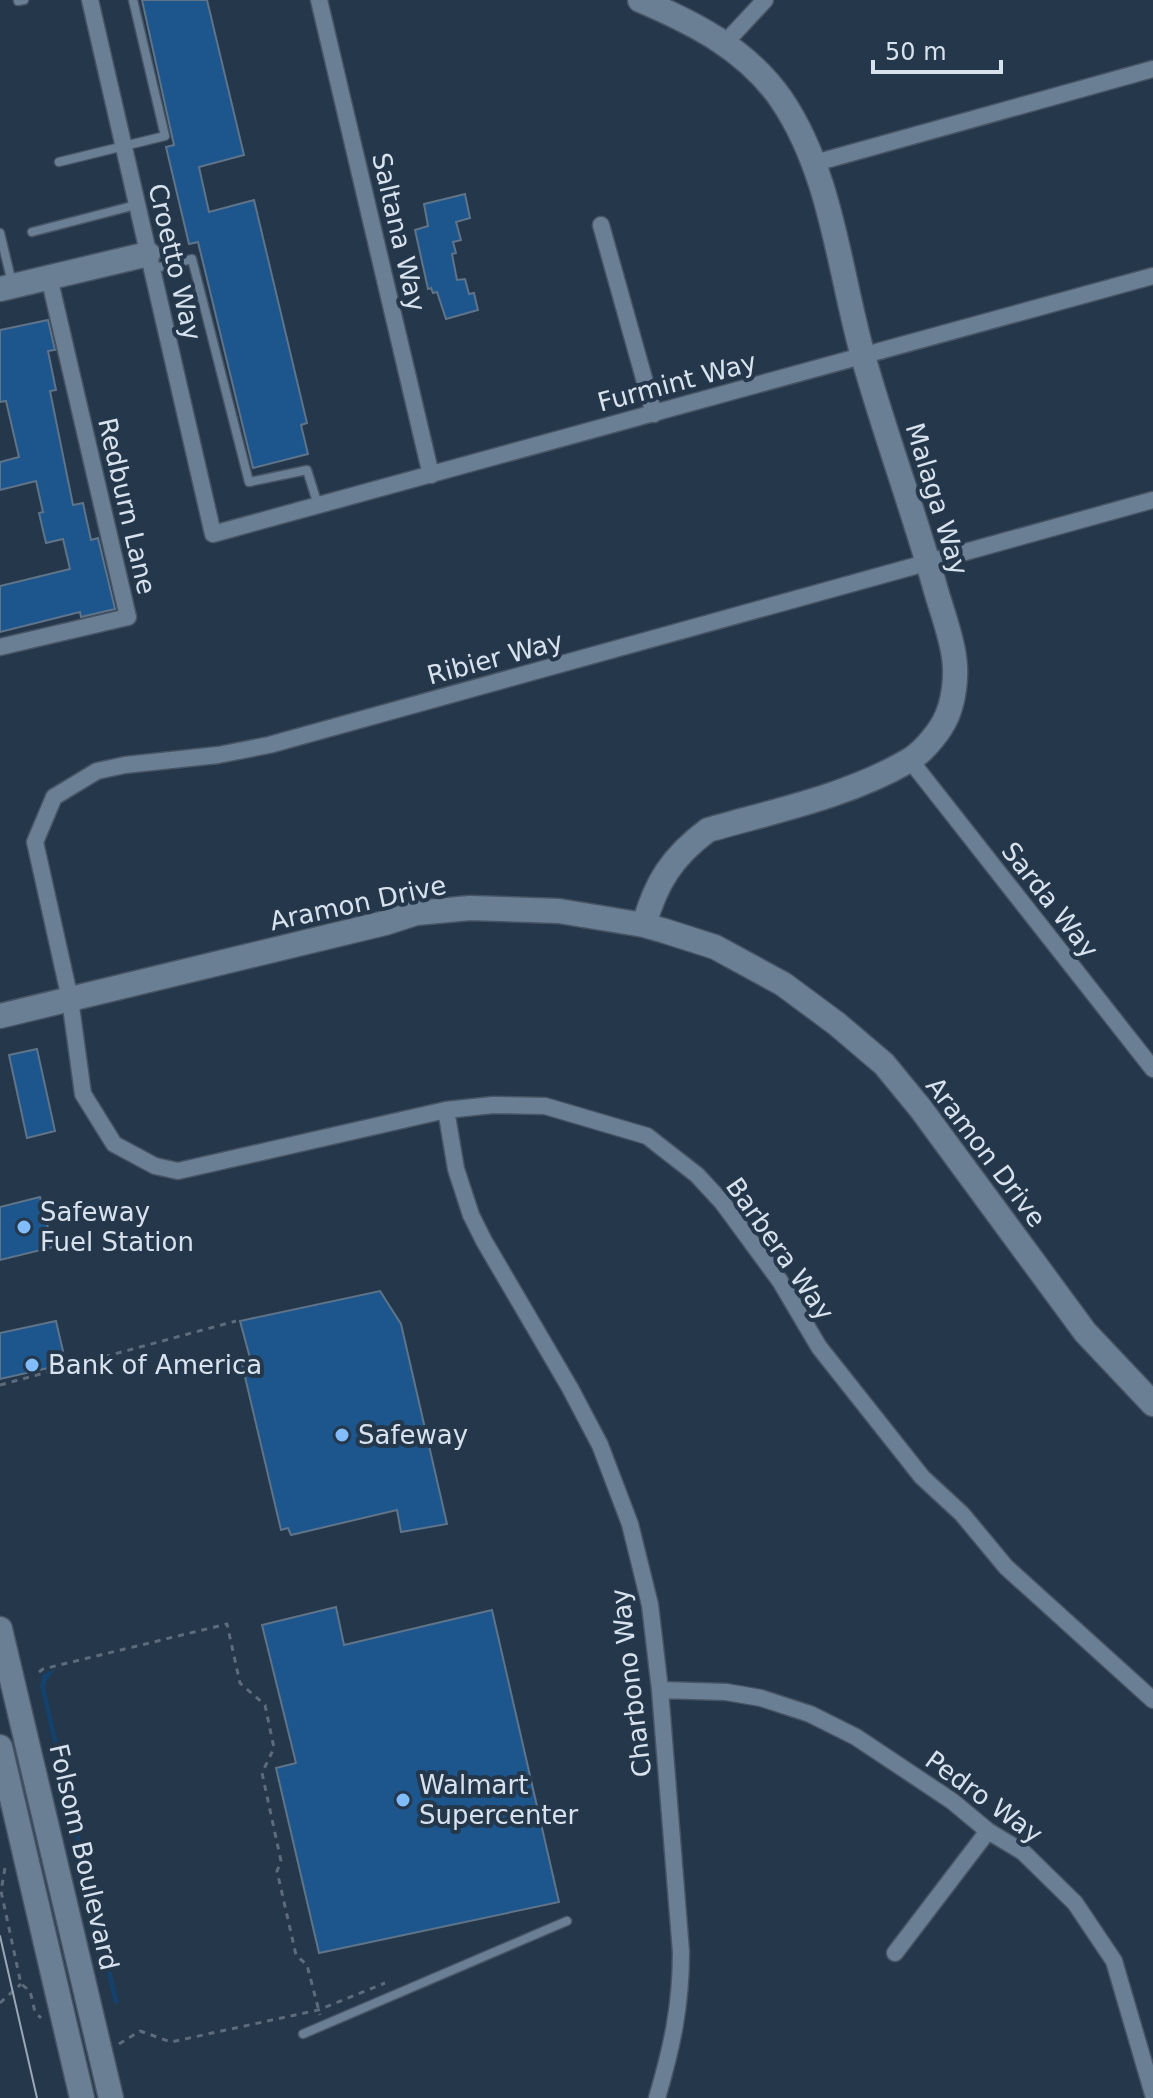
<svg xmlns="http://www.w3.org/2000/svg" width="1153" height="2098" font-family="'DejaVu Sans',sans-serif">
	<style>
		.green { fill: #15426d }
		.building { fill: #1c568d; stroke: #5f7389; stroke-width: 2 }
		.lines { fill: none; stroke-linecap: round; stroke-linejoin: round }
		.lane-casing { stroke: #465565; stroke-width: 11 }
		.street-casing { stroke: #465565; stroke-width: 19 }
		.secondary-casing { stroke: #465565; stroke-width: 27 }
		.path { stroke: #5c6c7d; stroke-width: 3; stroke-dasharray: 6 6; stroke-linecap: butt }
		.lane { stroke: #6a7e94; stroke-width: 8 }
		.street { stroke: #6a7e94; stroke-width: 16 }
		.secondary { stroke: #6a7e94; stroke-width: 24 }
		.tram { stroke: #9aa8b6; stroke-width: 2 }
		.poi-dot { fill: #82bcfa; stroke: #25374a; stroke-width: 3 }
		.labels { text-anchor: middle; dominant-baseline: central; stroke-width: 8; stroke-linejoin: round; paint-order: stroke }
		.street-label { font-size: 26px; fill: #d7e2ee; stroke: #25374a }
		.poi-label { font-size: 26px; fill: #d7e2ee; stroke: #25374a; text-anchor: start }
	</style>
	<rect width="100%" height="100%" fill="#25374a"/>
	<path class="green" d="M 56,1669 L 47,1680 L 45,1687 L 119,2004 L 114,2003 L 40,1686 L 43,1674 Z"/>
	<path class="building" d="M 142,0 L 207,0 L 244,155 L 199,167 L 209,212 L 254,200 L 307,423 L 301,425 L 308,454 L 253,468 L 198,242 L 189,244 L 166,147 L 174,145 Z
		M 465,194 L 470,218 L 456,222 L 461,240 L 453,242 L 456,253 L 452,254 L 457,280 L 465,279 L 469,294 L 474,293 L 478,310 L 446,319 L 437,292 L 433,293 L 431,288 L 428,289 L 415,230 L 428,226 L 424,204 Z
		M 48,320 L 55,350 L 48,351 L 56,390 L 50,391 L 73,505 L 83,503 L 91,540 L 98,538 L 115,609 L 81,617 L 80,612 L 0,632 L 0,586 L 70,569 L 63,539 L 46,543 L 39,513 L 43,512 L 36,481 L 0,490 L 0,462 L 19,457 L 6,401 L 0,402 L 0,330 Z
		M 37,1049 L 55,1131 L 27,1138 L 9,1055 Z
		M 40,1197 L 53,1247 L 0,1260 L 0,1207 Z
		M 380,1291 L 401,1324 L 447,1524 L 401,1532 L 397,1510 L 291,1535 L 288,1528 L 281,1530 L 241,1360 L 250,1358 L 240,1321 Z
		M 56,1321 L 66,1364 L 0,1379 L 0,1333 Z
		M 336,1607 L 344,1645 L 492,1610 L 559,1902 L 319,1953 L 276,1768 L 296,1763 L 262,1625 Z"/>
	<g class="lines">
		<g class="lane-casing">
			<path id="lane" d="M 18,1 L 24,0
				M 59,162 L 165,136 L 133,0
				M 32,232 L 136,205
				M 0,233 L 12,283
				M 152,269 L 192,259 L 249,482 L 307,470 L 318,505
				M 303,2034 L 567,1921"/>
		</g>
		<g class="street-casing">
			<path id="street" d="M 90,0 L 213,534 L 1153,276
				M 319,0 L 431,475
				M 725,43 L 765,0
				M 815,163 L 1153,69
				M 601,225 L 654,414
				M 1153,500 L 269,745 L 218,755 L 125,765 L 97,771 L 54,797 L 35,842 L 70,999 L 83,1094 L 114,1144 L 155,1166 L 178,1171 L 446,1110 L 493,1105 L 545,1106 L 647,1136 L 697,1175 L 722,1202 L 780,1281 L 819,1347 L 922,1477 L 962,1514 L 1006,1567 L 1153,1700
				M 0,647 L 128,617 L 49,277
				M 910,760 L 1153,1069
				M 446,1110 L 456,1169 L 471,1215 L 484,1241 L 570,1388 L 600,1445 L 630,1524 L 650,1605 L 660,1690 L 681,1952 C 681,2006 672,2047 657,2098
				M 660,1690 L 726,1692 L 761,1698 L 810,1714 L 856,1737 L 952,1801 L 988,1831 L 1023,1852 L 1075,1903 L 1114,1961 L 1153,2094
				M 895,1953 L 988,1831"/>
		</g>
		<g class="secondary-casing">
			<path id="secondary" d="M 640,0 C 694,23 746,49 781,99 C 832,174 839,271 863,356 C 885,434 913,509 935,587 C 941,609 951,634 954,657 C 957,676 954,704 944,722 C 937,735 921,754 908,761 C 848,796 774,811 708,830 C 672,857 656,882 644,925
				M 0,289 L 148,254
				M 0,1016 L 385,923 L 416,913 L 470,908 L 559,911 L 644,925 L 665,931 L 715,947 L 783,984 L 837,1024 L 884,1064 L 921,1109 L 1085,1332 L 1153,1404
				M 0,1629 L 111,2098
				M 0,1747 L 82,2098"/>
		</g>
		<path class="path" d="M 0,1385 L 236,1321
			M 39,1672 L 43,1669 L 227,1624 L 240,1683 L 265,1705 L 274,1748 L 262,1773 L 281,1861 L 277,1871 L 296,1955 L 307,1965 L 320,2015
			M 5,1868 L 1,1891 L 21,1984 L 30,1991 L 35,2012 L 41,2018
			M 0,2003 L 21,1984
			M 119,2044 L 140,2031 L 171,2042 L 318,2010 L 385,1983"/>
		<use href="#lane" class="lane"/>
		<use href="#street" class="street"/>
		<use href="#secondary" class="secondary"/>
		<path class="tram" d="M 0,1936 L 37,2098"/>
	</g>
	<g class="poi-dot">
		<circle cx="24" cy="1227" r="8"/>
		<circle cx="32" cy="1365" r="8"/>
		<circle cx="342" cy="1435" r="8"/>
		<circle cx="403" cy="1800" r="8"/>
	</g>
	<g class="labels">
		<g class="street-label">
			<text transform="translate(399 232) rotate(77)">Saltana Way</text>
			<text transform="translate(175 262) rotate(77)">Croetto Way</text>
			<text transform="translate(677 382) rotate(-15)">Furmint Way</text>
			<text transform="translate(937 499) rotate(73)">Malaga Way</text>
			<text transform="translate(127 506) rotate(77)">Redburn Lane</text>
			<text transform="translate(495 658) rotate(-15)">Ribier Way</text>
			<text transform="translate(1050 900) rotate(52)">Sarda Way</text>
			<text transform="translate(358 903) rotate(-12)">Aramon Drive</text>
			<text transform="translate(986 1152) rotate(53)">Aramon Drive</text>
			<text transform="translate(780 1249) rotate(55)">Barbera Way</text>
			<text transform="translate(631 1683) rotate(-97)">Charbono Way</text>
			<text transform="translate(984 1797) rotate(36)">Pedro Way</text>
			<text transform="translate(84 1857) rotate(77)">Folsom Boulevard</text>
		</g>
		<g class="poi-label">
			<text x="40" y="1212">Safeway<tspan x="40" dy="30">Fuel Station</tspan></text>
			<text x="48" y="1365">Bank of America</text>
			<text x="358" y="1435">Safeway</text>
			<text x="419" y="1785">Walmart<tspan x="419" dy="30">Supercenter</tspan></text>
		</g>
	</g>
	<path d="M873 60v12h128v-12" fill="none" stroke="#d7e2ee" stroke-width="4"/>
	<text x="885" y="60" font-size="24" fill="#d7e2ee" stroke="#25374a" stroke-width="6" paint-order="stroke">50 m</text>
</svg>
